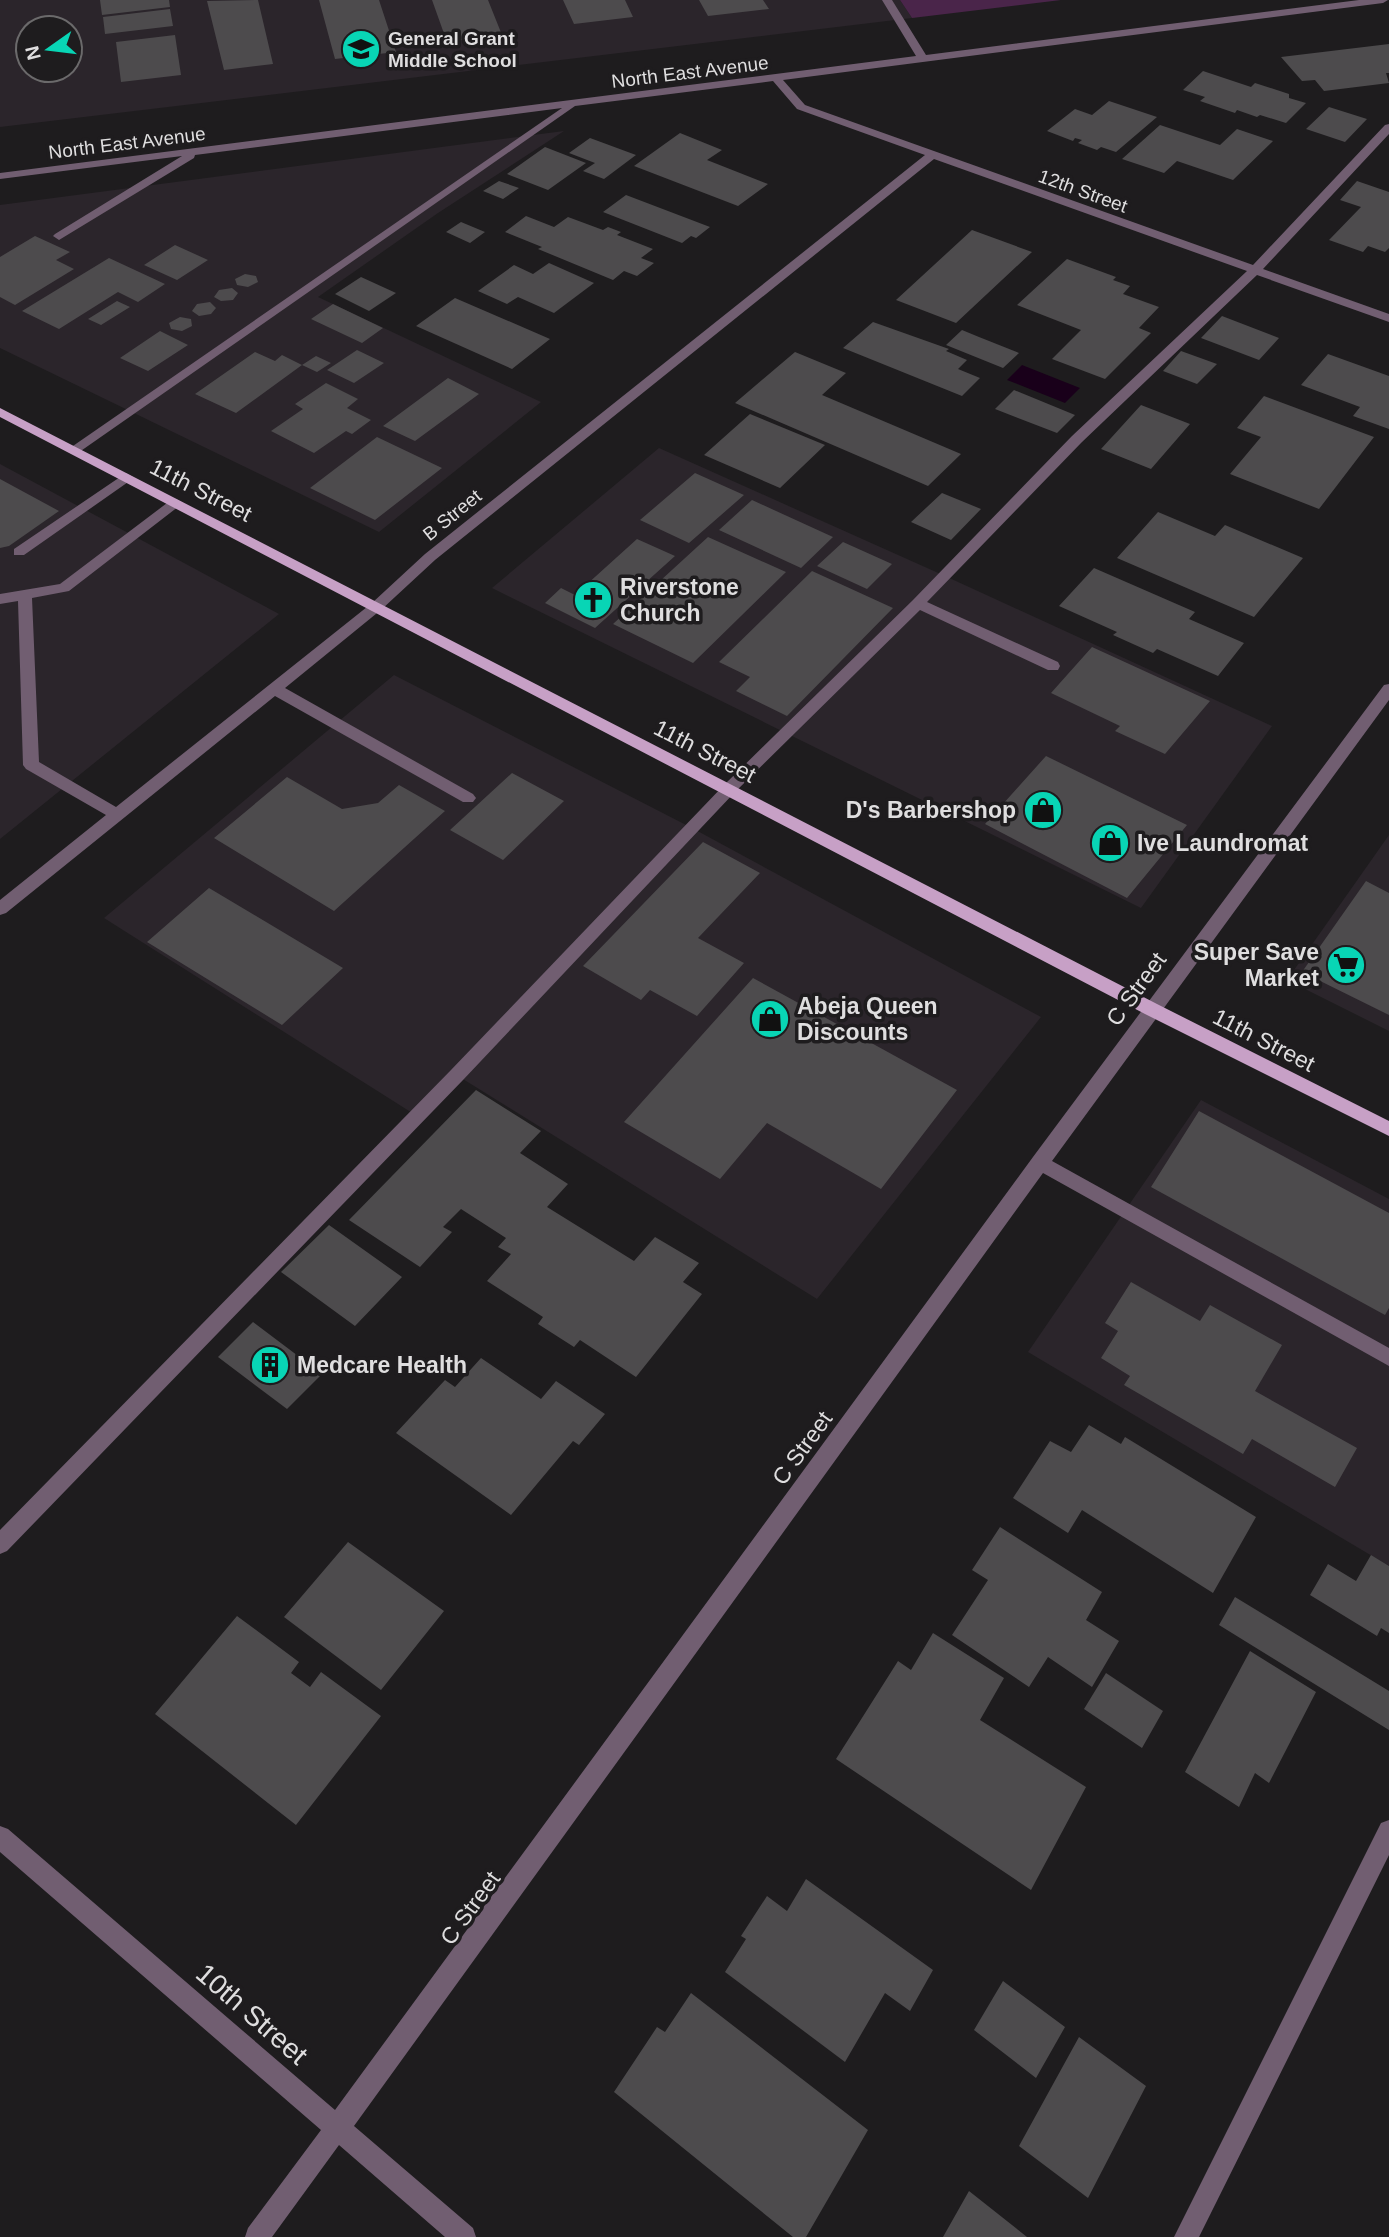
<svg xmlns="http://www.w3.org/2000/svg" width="1389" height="2237" font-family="Arial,sans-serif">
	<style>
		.built { fill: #2b252b; fill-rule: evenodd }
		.green { fill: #4a254a }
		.water { fill: #19001a }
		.building { fill: #4d4b4d }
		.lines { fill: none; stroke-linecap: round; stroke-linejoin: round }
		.minor { fill: #715e71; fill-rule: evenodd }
		.major { fill: #c7a0c6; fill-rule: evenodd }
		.labels { text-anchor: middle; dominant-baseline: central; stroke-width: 7; stroke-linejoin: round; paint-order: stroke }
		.far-poi-label { font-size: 19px; font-weight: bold; fill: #dfdedf; stroke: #1e1c1e; text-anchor: start }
		.far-street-label { font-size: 19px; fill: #dfdedf; stroke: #1e1c1e }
		.street-label { font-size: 23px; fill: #dfdedf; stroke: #1e1c1e }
		.poi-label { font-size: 23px; font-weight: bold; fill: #dfdedf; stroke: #1e1c1e; text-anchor: start }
		.near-street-label { font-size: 28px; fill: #dfdedf; stroke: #1e1c1e }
	</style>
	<rect width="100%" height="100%" fill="#1e1c1e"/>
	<path class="built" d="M 0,0 L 900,0 L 912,18 L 0,127 ZM 28,28 L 70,28 L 70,70 L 28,70 Z
		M 564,131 L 438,213 L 318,297 L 541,402 L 379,532 L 0,348 L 0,205 Z
		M 659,448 L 945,576 L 1272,726 L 1141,908 L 492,588 Z
		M 0,464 L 279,614 L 0,839 Z
		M 394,675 L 692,828 L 1041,1017 L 817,1299 L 458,1076 L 417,1116 L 104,918 Z
		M 1389,835 L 1389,1031 L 1287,980 Z
		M 1201,1100 L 1389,1199 L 1389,1566 L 1028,1352 Z"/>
	<path class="green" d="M 900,0 L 1061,0 L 912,18 Z"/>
	<path class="water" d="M 1022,365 L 1080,388 L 1065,403 L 1007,380 Z"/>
	<path class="building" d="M 100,0 L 169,0 L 170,7 L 102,15 Z
		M 258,0 L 273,64 L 224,70 L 207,1 Z
		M 319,0 L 379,0 L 396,52 L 335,59 Z
		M 432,0 L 488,0 L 502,35 L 447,42 Z
		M 563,0 L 625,0 L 633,17 L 574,24 Z
		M 699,0 L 763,0 L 769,9 L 708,16 Z
		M 170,9 L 173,26 L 105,34 L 103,17 Z
		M 175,35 L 181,75 L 121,82 L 116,42 Z
		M 1389,44 L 1389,73 L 1386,73 L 1389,83 L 1324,91 L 1315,80 L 1302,81 L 1281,57 Z
		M 1203,71 L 1251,87 L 1255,83 L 1289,94 L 1289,98 L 1306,103 L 1286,123 L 1260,115 L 1257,117 L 1237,110 L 1235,113 L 1200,101 L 1205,97 L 1183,90 Z
		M 1109,101 L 1157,117 L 1116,152 L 1101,147 L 1097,150 L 1078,143 L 1082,140 L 1075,138 L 1073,141 L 1047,131 L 1075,109 L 1092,115 Z
		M 1329,107 L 1367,119 L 1345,142 L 1306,129 Z
		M 1160,125 L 1220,145 L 1237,129 L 1273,141 L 1233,180 L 1177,161 L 1164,173 L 1122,159 Z
		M 680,133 L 722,150 L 707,160 L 768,184 L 738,206 L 634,166 Z
		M 590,138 L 636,155 L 604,179 L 583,171 L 595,163 L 569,153 Z
		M 545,147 L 586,163 L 548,190 L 507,174 Z
		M 499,181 L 519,188 L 503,199 L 483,191 Z
		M 1357,181 L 1389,192 L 1389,248 L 1385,252 L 1368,246 L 1363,252 L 1329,240 L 1361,207 L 1340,200 Z
		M 626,195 L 710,227 L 696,238 L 691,236 L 682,243 L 603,212 Z
		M 526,216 L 554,227 L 568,217 L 603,230 L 608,227 L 621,232 L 617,235 L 653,249 L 641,258 L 654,263 L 637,276 L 624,271 L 613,280 L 538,249 L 542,247 L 505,232 Z
		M 461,222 L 485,232 L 470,243 L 446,232 Z
		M 972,230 L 1032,252 L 956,323 L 896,300 Z
		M 35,236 L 70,252 L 56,260 L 74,269 L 15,305 L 0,297 L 0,257 Z
		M 175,245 L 208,260 L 177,280 L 144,265 Z
		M 109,258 L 165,284 L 138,302 L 118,292 L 59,329 L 22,311 Z
		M 1067,259 L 1116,277 L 1113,280 L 1130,286 L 1123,294 L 1159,307 L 1139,328 L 1151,333 L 1105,379 L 1052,359 L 1081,330 L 1017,305 Z
		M 549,263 L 594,283 L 554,313 L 518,297 L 507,304 L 478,291 L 514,265 L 533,274 Z
		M 245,274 L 256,276 L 258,282 L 248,287 L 237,285 L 235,279 Z
		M 361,277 L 396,293 L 369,311 L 335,294 Z
		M 232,288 L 238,293 L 233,300 L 221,301 L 214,297 L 219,290 Z
		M 455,298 L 550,339 L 512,369 L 416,326 Z
		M 117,301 L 130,307 L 101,325 L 88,319 Z
		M 210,302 L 216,308 L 211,314 L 199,316 L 192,311 L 197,304 Z
		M 333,304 L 383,328 L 362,343 L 311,319 Z
		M 1222,316 L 1279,338 L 1259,360 L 1201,338 Z
		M 180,317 L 191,319 L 192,326 L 182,331 L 171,329 L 169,323 Z
		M 873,322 L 949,349 L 946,351 L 967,360 L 958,369 L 980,378 L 962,396 L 843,348 Z
		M 962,330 L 979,337 L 1019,353 L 1003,368 L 946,345 Z
		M 160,331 L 188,345 L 148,371 L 120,358 Z
		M 357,350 L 384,363 L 354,383 L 327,370 Z
		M 1181,351 L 1217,364 L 1197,384 L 1163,371 Z
		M 255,352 L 275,361 L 282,355 L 302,365 L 316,356 L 331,363 L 317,372 L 302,365 L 236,413 L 195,394 Z
		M 795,352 L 846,373 L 822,395 L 961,454 L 928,486 L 735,403 Z
		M 1328,354 L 1389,376 L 1389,429 L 1353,416 L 1360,407 L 1301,385 Z
		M 448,378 L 479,394 L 415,441 L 383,426 Z
		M 326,383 L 358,399 L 347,408 L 371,420 L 352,434 L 346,431 L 314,453 L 271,431 L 303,409 L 295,404 Z
		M 1014,390 L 1075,415 L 1057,433 L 995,409 Z
		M 1264,396 L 1374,437 L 1319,509 L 1230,474 L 1261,437 L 1237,428 Z
		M 1141,405 L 1190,424 L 1151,469 L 1101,449 Z
		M 750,414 L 825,445 L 780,488 L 704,455 Z
		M 377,437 L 442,468 L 375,520 L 310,488 Z
		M 695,473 L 744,495 L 689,543 L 640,520 Z
		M 0,479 L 59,511 L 9,546 L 0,548 Z
		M 942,493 L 981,509 L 951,540 L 911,522 Z
		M 752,500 L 833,537 L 801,568 L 719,530 Z
		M 1158,512 L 1215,536 L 1225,525 L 1303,558 L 1254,617 L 1117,558 Z
		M 708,537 L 786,572 L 693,663 L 613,624 Z
		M 637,539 L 675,556 L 595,628 L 545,603 L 561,588 L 575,595 Z
		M 843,542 L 892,564 L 867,589 L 817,566 Z
		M 1094,568 L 1195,612 L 1189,619 L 1244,643 L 1218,676 L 1157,649 L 1153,653 L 1113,635 L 1117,632 L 1059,606 Z
		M 812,571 L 893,608 L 787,716 L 736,691 L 750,677 L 719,662 Z
		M 1092,647 L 1210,701 L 1165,754 L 1115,731 L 1120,726 L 1051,693 Z
		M 1046,756 L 1187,825 L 1127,898 L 985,824 Z
		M 512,773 L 564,801 L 503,860 L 450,830 Z
		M 287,777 L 342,809 L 378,803 L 399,785 L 445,811 L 334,911 L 214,838 Z
		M 703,842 L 760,873 L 698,938 L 744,963 L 697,1016 L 650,990 L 641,1000 L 583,966 Z
		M 1366,881 L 1389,893 L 1389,1015 L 1302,972 Z
		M 209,888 L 343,968 L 282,1025 L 147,942 Z
		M 753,978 L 957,1090 L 881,1189 L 767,1123 L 720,1179 L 624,1122 Z
		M 476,1090 L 541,1131 L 520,1153 L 568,1184 L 547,1207 L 634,1261 L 655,1237 L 699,1263 L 683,1282 L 702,1294 L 636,1377 L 580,1340 L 574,1347 L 538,1324 L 543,1317 L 487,1281 L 511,1254 L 498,1247 L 506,1238 L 461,1209 L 443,1227 L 452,1232 L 420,1267 L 349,1220 Z
		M 1199,1111 L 1389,1213 L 1389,1308 L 1385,1315 L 1151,1187 Z
		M 329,1225 L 402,1277 L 355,1326 L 281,1272 Z
		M 1131,1282 L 1200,1321 L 1210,1305 L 1282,1345 L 1255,1391 L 1357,1448 L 1335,1487 L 1252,1439 L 1243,1454 L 1124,1385 L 1130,1376 L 1101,1358 L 1118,1331 L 1105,1323 Z
		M 253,1322 L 322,1374 L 287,1409 L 218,1357 Z
		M 481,1358 L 541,1399 L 556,1381 L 605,1414 L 579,1445 L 573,1441 L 511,1515 L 396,1433 L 445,1380 L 455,1387 Z
		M 1089,1425 L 1121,1444 L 1125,1437 L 1256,1517 L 1213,1593 L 1082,1510 L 1068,1533 L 1013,1498 L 1050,1441 L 1071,1452 Z
		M 1000,1527 L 1102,1592 L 1086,1620 L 1119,1641 L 1092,1687 L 1048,1657 L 1029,1687 L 952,1635 L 988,1580 L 972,1570 Z
		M 348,1542 L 444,1611 L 381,1690 L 284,1617 Z
		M 1371,1555 L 1389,1566 L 1389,1633 L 1381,1628 L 1377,1636 L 1310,1595 L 1328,1564 L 1356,1581 Z
		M 1235,1597 L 1389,1691 L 1389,1730 L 1219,1625 Z
		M 237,1616 L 299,1662 L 291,1673 L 310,1687 L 321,1672 L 381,1716 L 296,1825 L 155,1714 Z
		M 933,1633 L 1004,1678 L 980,1720 L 1086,1787 L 1031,1890 L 836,1759 L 898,1661 L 911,1670 Z
		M 1250,1651 L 1316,1692 L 1269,1783 L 1255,1773 L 1239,1807 L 1185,1772 Z
		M 1106,1673 L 1163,1711 L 1142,1748 L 1084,1709 Z
		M 806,1879 L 933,1970 L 910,2011 L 885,1993 L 845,2062 L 725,1972 L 746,1939 L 741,1936 L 767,1896 L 787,1911 Z
		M 1003,1981 L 1065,2027 L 1036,2078 L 974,2030 Z
		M 691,1993 L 868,2130 L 806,2237 L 793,2237 L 614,2092 L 657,2027 L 665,2032 Z
		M 1079,2037 L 1146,2086 L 1088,2198 L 1019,2146 Z
		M 969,2191 L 1027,2237 L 943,2237 Z"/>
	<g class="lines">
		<path class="minor" d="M 882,0 L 892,0 L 926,55 L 1359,0 L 1388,0 L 1383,3 L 783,80 L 805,105 L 1253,265 L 1385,125 L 1389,124 L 1389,134 L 1263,269 L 1389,314 L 1389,322 L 1257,275 L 1082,442 L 927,602 L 1058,662 L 1060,666 L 1058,670 L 1048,670 L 920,610 L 734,793 L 463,1080 L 7,1551 L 0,1554 L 0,1530 L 451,1070 L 724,785 L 913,600 L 1072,436 L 1247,271 L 934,159 L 435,560 L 382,609 L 285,688 L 473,794 L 476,798 L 473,802 L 463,802 L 275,696 L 6,913 L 0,915 L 0,900 L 106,815 L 26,769 L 23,765 L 18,601 L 0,604 L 0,594 L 60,584 L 171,500 L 176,499 L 183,503 L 69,591 L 32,598 L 39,762 L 116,807 L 372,603 L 425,554 L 925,155 L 797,109 L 773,81 L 575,106 L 75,455 L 68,451 L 70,448 L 562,108 L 195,155 L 194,158 L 59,240 L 53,236 L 55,234 L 182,156 L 0,179 L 0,173 L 916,56 Z
			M 126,473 L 133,477 L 131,480 L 24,555 L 14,555 L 14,549 Z
			M 1389,684 L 1389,700 L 1052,1161 L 1389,1348 L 1389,1366 L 1043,1173 L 354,2126 L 473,2228 L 476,2237 L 445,2237 L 339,2145 L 272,2237 L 245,2237 L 248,2228 L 321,2130 L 0,1852 L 0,1826 L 8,1829 L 335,2110 L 1033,1157 L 1384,685 Z
			M 1389,1820 L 1389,1855 L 1199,2237 L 1174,2237 L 1381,1823 Z"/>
		<path class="major" d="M 0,408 L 1157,1004 L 1389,1121 L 1389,1136 L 1145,1014 L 0,417 Z"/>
	</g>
	<defs>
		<g id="school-disc" transform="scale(2.0125)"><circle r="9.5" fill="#08d5b5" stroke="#1e1c1e"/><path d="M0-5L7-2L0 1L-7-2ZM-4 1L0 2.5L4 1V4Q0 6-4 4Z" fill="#111"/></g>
		<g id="church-disc" transform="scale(2.0125)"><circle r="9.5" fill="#08d5b5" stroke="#1e1c1e"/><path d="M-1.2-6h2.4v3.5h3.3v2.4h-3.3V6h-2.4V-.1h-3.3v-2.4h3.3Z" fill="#111"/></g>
		<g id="shop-disc" transform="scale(2.0125)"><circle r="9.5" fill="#08d5b5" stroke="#1e1c1e"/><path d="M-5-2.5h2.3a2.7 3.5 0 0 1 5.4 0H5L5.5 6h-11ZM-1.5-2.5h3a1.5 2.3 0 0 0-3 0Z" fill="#111"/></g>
		<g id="supermarket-disc" transform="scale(2.0125)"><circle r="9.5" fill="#08d5b5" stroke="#1e1c1e"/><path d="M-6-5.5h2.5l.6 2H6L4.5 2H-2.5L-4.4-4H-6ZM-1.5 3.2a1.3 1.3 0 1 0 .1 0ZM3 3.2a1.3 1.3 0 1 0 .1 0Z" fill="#111"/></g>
		<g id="building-disc" transform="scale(2.0125)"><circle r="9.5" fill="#08d5b5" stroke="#1e1c1e"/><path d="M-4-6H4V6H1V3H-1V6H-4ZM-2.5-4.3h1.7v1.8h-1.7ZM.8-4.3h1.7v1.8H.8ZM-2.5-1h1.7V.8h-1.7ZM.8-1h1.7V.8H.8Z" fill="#111"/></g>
	</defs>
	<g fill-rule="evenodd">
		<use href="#school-disc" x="361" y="49"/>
		<use href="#church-disc" x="593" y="600"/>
		<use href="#shop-disc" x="1043" y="810"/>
		<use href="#shop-disc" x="1110" y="843"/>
		<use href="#supermarket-disc" x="1346" y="965"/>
		<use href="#shop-disc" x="770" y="1019"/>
		<use href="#building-disc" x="270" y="1365"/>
	</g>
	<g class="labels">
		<g class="far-poi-label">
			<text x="388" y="38">General Grant<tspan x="388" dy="22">Middle School</tspan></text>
		</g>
		<g class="far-street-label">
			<text transform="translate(690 72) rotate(-7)">North East Avenue</text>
			<text transform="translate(127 143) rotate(-7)">North East Avenue</text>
			<text transform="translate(1083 191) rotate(20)">12th Street</text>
			<text transform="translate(452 515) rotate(-39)">B Street</text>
		</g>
		<g class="street-label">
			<text transform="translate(201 490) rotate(27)">11th Street</text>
			<text transform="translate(705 751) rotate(27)">11th Street</text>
			<text transform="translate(1136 989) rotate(-54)">C Street</text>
			<text transform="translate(1264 1040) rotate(27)">11th Street</text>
			<text transform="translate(802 1448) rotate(-54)">C Street</text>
			<text transform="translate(470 1908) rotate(-54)">C Street</text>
		</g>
		<g class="poi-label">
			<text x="620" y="587">Riverstone<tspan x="620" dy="26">Church</tspan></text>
			<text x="1016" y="810" text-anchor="end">D's Barbershop</text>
			<text x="1137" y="843">Ive Laundromat</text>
			<text x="1319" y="952" text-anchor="end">Super Save<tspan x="1319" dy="26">Market</tspan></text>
			<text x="797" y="1006">Abeja Queen<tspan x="797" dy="26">Discounts</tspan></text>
			<text x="297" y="1365">Medcare Health</text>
		</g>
		<g class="near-street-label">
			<text transform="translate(252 2014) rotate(41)">10th Street</text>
		</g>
	</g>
	<g transform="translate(49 49) rotate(256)"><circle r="33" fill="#1e1c1e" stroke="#6b6a6b" stroke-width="2"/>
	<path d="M0-5L12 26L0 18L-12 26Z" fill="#08d5b5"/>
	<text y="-10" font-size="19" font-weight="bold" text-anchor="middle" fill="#dfdedf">N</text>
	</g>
</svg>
